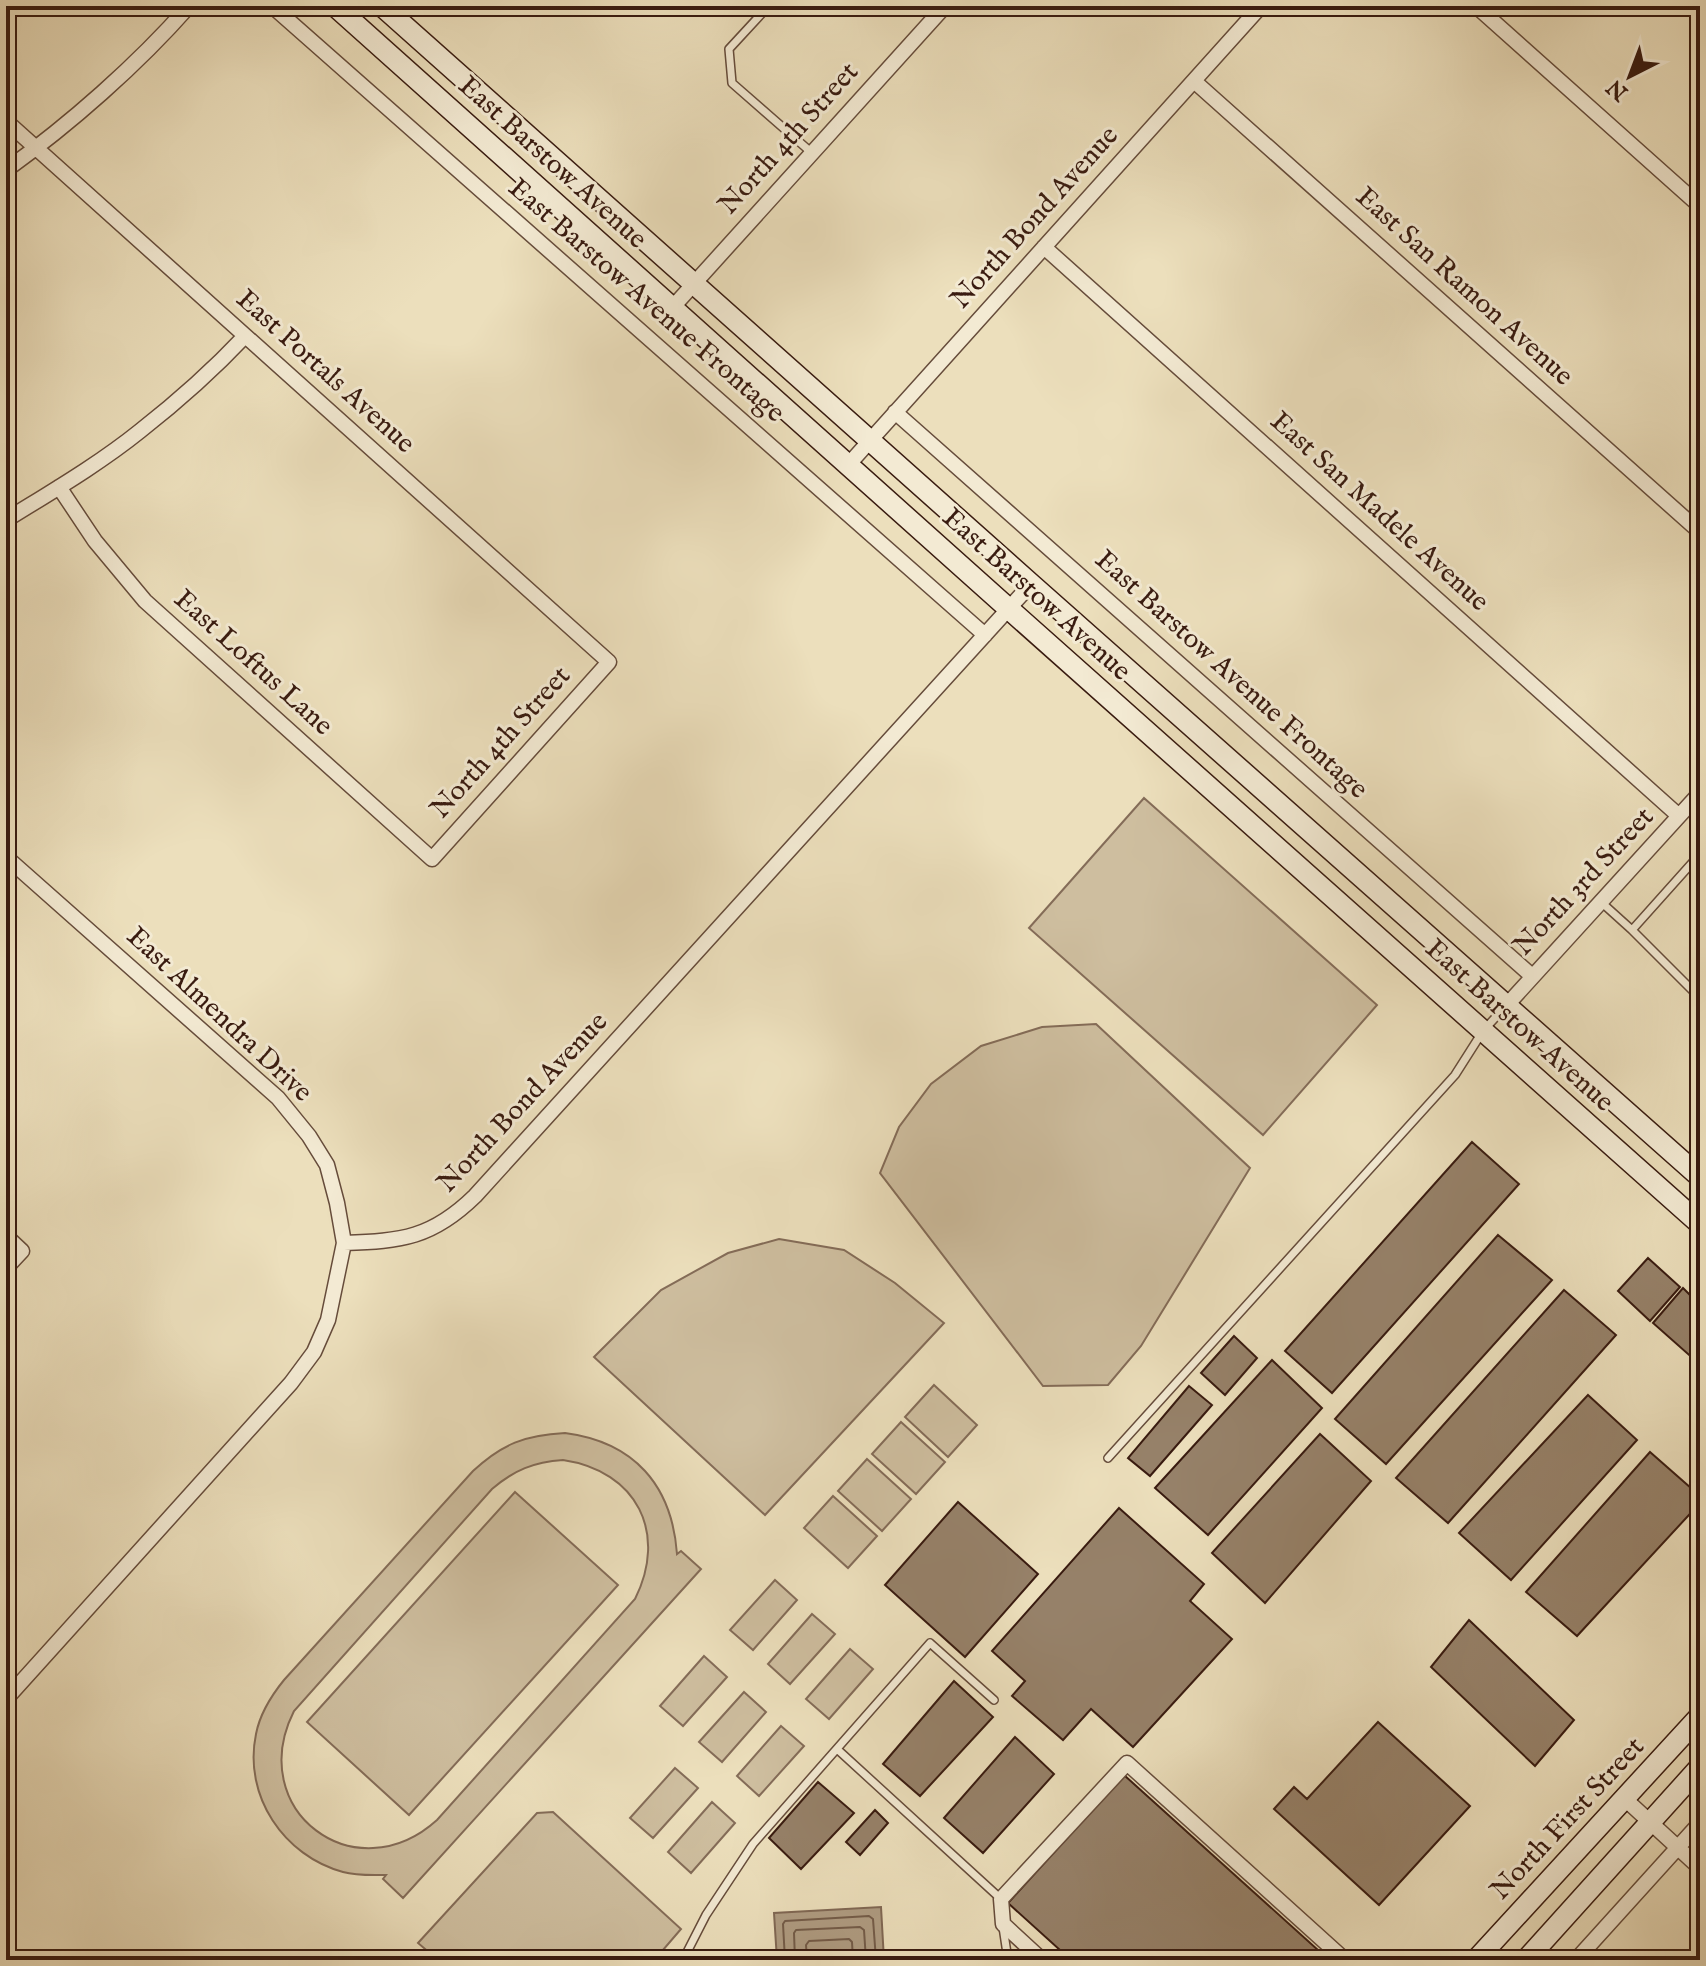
<svg xmlns="http://www.w3.org/2000/svg" width="1706" height="1966" font-family="'IM FELL English',serif">
	<style>
		.green { fill: #cebe9f; stroke: #846c58; stroke-width: 2; fill-rule: evenodd }
		.water { fill: #af9c82; stroke: #806854; stroke-width: 2 }
		.lines { fill: none; stroke-linecap: round; stroke-linejoin: round }
		.shore { stroke: #745c49; stroke-width: 2 }
		.building { fill: #968169; stroke: #391b10; stroke-width: 2 }
		.service-casing { stroke: #664c3b; stroke-width: 10 }
		.minor-casing { stroke: #664c3b; stroke-width: 17 }
		.secondary-casing { stroke: #391b10; stroke-width: 23 }
		.service { stroke: #f3ead3; stroke-width: 7 }
		.minor { stroke: #f3ead3; stroke-width: 14 }
		.secondary { stroke: #f3ead3; stroke-width: 20 }
		.labels { text-anchor: middle; dominant-baseline: central; stroke-width: 6; stroke-linejoin: round; paint-order: stroke }
		.street-label { font-size: 28px; fill: #391b10; stroke: #f3ead3 }
	</style>
	<rect width="100%" height="100%" fill="#ecdfbc"/>
	<filter id="stains"><feTurbulence type="fractalNoise" baseFrequency=".0025" numOctaves="4"/><feColorMatrix values="0 0 0 0 .2 0 0 0 0 .09 0 0 0 0 .02 0 0 0 .5 -.17"/></filter>
	<radialGradient id="worn" r=".72"><stop offset=".6" stop-color="#630" stop-opacity="0"/><stop offset="1" stop-color="#630" stop-opacity=".3"/></radialGradient>
	<path class="green" d="M 1144,798 L 1377,1005 L 1263,1135 L 1029,928 Z
		M 1096,1024 L 1250,1168 L 1141,1346 L 1108,1385 L 1043,1386 L 880,1173 L 899,1127 L 931,1084 L 981,1046 L 1042,1027 Z
		M 779,1239 L 844,1250 L 895,1283 L 944,1323 L 765,1515 L 594,1357 L 661,1290 L 728,1253 Z
		M 934,1385 L 977,1425 L 948,1457 L 905,1417 Z
		M 901,1422 L 945,1462 L 916,1494 L 872,1454 Z
		M 565,1433 C 634,1442 672,1485 677,1554 L 681,1551 L 701,1569 L 403,1898 L 383,1879 L 386,1875 C 372,1875 357,1876 343,1872 C 284,1856 243,1796 256,1734 C 260,1713 271,1696 284,1680 L 473,1471 C 502,1444 525,1435 565,1433 ZM 563,1460 C 637,1471 668,1533 635,1599 L 437,1820 C 355,1894 244,1810 294,1711 L 492,1489 C 514,1470 534,1462 563,1460 Z
		M 867,1459 L 911,1499 L 882,1531 L 838,1491 Z
		M 515,1492 L 618,1585 L 409,1815 L 307,1722 Z
		M 833,1496 L 877,1536 L 848,1568 L 804,1528 Z
		M 775,1580 L 797,1600 L 753,1650 L 730,1630 Z
		M 812,1614 L 835,1634 L 790,1684 L 768,1664 Z
		M 850,1649 L 873,1669 L 829,1719 L 806,1699 Z
		M 704,1656 L 727,1677 L 683,1726 L 660,1706 Z
		M 744,1692 L 766,1712 L 722,1762 L 699,1742 Z
		M 781,1726 L 804,1746 L 759,1796 L 737,1776 Z
		M 675,1768 L 698,1788 L 653,1838 L 630,1818 Z
		M 712,1802 L 735,1823 L 691,1873 L 668,1852 Z
		M 553,1812 L 681,1929 L 663,1950 L 650,1960 L 438,1960 L 418,1943 L 537,1813 Z"/>
	<path class="water" d="M 881,1907 L 884,1960 L 777,1960 L 774,1913 Z"/>
	<g class="lines">
		<path class="shore" d="M 785,1960 L 783,1924 L 785,1921 L 869,1916 L 873,1919 L 876,1960
			M 795,1960 L 794,1933 L 796,1930 L 860,1927 L 864,1930 L 866,1960
			M 807,1960 L 806,1945 L 809,1941 L 849,1939 L 852,1942 L 853,1960"/>
	</g>
	<path class="building" d="M 1472,1142 L 1519,1184 L 1332,1393 L 1285,1351 Z
		M 1498,1235 L 1552,1280 L 1386,1464 L 1335,1419 Z
		M 1648,1258 L 1680,1287 L 1650,1321 L 1618,1291 Z
		M 1683,1288 L 1700,1305 L 1700,1359 L 1697,1362 L 1653,1323 Z
		M 1564,1290 L 1616,1335 L 1448,1523 L 1396,1478 Z
		M 1234,1336 L 1257,1358 L 1225,1395 L 1201,1373 Z
		M 1272,1360 L 1322,1408 L 1208,1535 L 1155,1488 Z
		M 1189,1386 L 1212,1405 L 1150,1476 L 1128,1458 Z
		M 1588,1395 L 1637,1440 L 1511,1580 L 1459,1533 Z
		M 1320,1434 L 1371,1481 L 1265,1603 L 1212,1553 Z
		M 1650,1452 L 1700,1496 L 1700,1503 L 1577,1636 L 1526,1592 Z
		M 958,1502 L 1038,1574 L 965,1657 L 885,1585 Z
		M 1119,1508 L 1204,1584 L 1190,1601 L 1232,1639 L 1133,1747 L 1091,1709 L 1063,1740 L 1012,1696 L 1025,1681 L 992,1651 Z
		M 1469,1620 L 1574,1720 L 1535,1766 L 1431,1667 Z
		M 954,1681 L 993,1717 L 920,1796 L 883,1764 Z
		M 1378,1722 L 1470,1806 L 1379,1905 L 1274,1809 L 1294,1787 L 1307,1799 Z
		M 1015,1737 L 1054,1774 L 983,1853 L 944,1818 Z
		M 1124,1775 L 1329,1960 L 1071,1960 L 1008,1903 Z
		M 818,1782 L 854,1813 L 801,1869 L 769,1838 Z
		M 875,1810 L 888,1823 L 860,1855 L 846,1842 Z"/>
	<g class="lines">
		<g class="service-casing">
			<path id="service" d="M 761,6 L 765,10 L 729,49 L 732,83 L 812,153
				M 1601,902 L 1632,930 L 1700,854
				M 1632,930 L 1700,998
				M 1108,1458 L 1455,1075 L 1483,1031 L 1505,1007
				M 837,1749 L 1001,1899
				M 1003,1927 L 1008,1960
				M 683,1960 L 706,1915 L 753,1844 L 930,1643 L 994,1700
				M 1018,1960 L 1029,1948"/>
		</g>
		<g class="minor-casing">
			<path id="minor" d="M 272,6 L 985,635
				M 1476,6 L 1700,206
				M 1194,81 L 1700,532
				M 6,121 L 609,662 L 432,859 L 145,601 L 95,541 L 59,487
				M 6,170 C 70,124 137,65 189,6
				M 1044,247 L 1679,816
				M 672,308 L 945,6
				M 895,412 L 1532,976
				M 849,464 L 1261,6
				M 6,520 C 51,492 99,464 140,431 C 177,402 213,370 245,336
				M 6,857 L 278,1098 L 309,1136 L 327,1165 L 337,1203 L 344,1243 L 328,1320 L 314,1352 L 291,1383 L 6,1699
				M 1506,1006 L 1700,793
				M 6,1236 L 22,1251 L 6,1268
				M 344,1243 C 402,1241 432,1238 475,1196 L 1031,584
				M 1625,1799 L 1700,1868
				M 1042,1960 L 1003,1924 L 1001,1899 L 1127,1763 L 1345,1960
				M 1576,1960 L 1700,1823"/>
		</g>
		<g class="secondary-casing">
			<path id="secondary" d="M 335,6 L 1009,609 L 1700,1224
				M 382,6 L 1031,584 L 1700,1177
				M 1476,1960 L 1700,1716
				M 1526,1960 L 1700,1767"/>
		</g>
		<use href="#service" class="service"/>
		<use href="#minor" class="minor"/>
		<use href="#secondary" class="secondary"/>
	</g>
	<g class="labels">
		<g class="street-label">
			<text transform="translate(789 139) rotate(-48)">North 4th Street</text>
			<text transform="translate(552 163) rotate(42)">East Barstow Avenue</text>
			<text transform="translate(1035 218) rotate(-48)">North Bond Avenue</text>
			<text transform="translate(1464 287) rotate(42)">East San Ramon Avenue</text>
			<text transform="translate(646 301) rotate(41)">East Barstow Avenue Frontage</text>
			<text transform="translate(325 372) rotate(42)">East Portals Avenue</text>
			<text transform="translate(1379 512) rotate(42)">East San Madele Avenue</text>
			<text transform="translate(1036 595) rotate(42)">East Barstow Avenue</text>
			<text transform="translate(253 663) rotate(42)">East Loftus Lane</text>
			<text transform="translate(1231 675) rotate(42)">East Barstow Avenue Frontage</text>
			<text transform="translate(501 743) rotate(-48)">North 4th Street</text>
			<text transform="translate(1584 882) rotate(-47)">North 3rd Street</text>
			<text transform="translate(219 1015) rotate(43)">East Almendra Drive</text>
			<text transform="translate(1519 1026) rotate(42)">East Barstow Avenue</text>
			<text transform="translate(523 1103) rotate(-47)">North Bond Avenue</text>
			<text transform="translate(1568 1819) rotate(-47)">North First Street</text>
		</g>
	</g>
	<rect width="1706" height="1966" fill="none" stroke="#ecdfbc" stroke-width="32"/>
	<rect x="8" y="8" width="1690" height="1950" fill="none" stroke="#391b10" stroke-width="4"/>
	<rect x="16" y="16" width="1674" height="1934" fill="none" stroke="#391b10" stroke-width="2"/>
	<g transform="translate(1630 76) rotate(222)" stroke="#f3ead3" stroke-width="6" paint-order="stroke">
	<path d="M0-6L14 30L0 20L-14 30Z" fill="#391b10"/>
	<text y="-12" font-size="22" font-weight="bold" text-anchor="middle" fill="#391b10">N</text>
	</g>
	<rect width="100%" height="100%" filter="url(#stains)"/>
	<rect width="100%" height="100%" fill="url(#worn)"/>
</svg>
